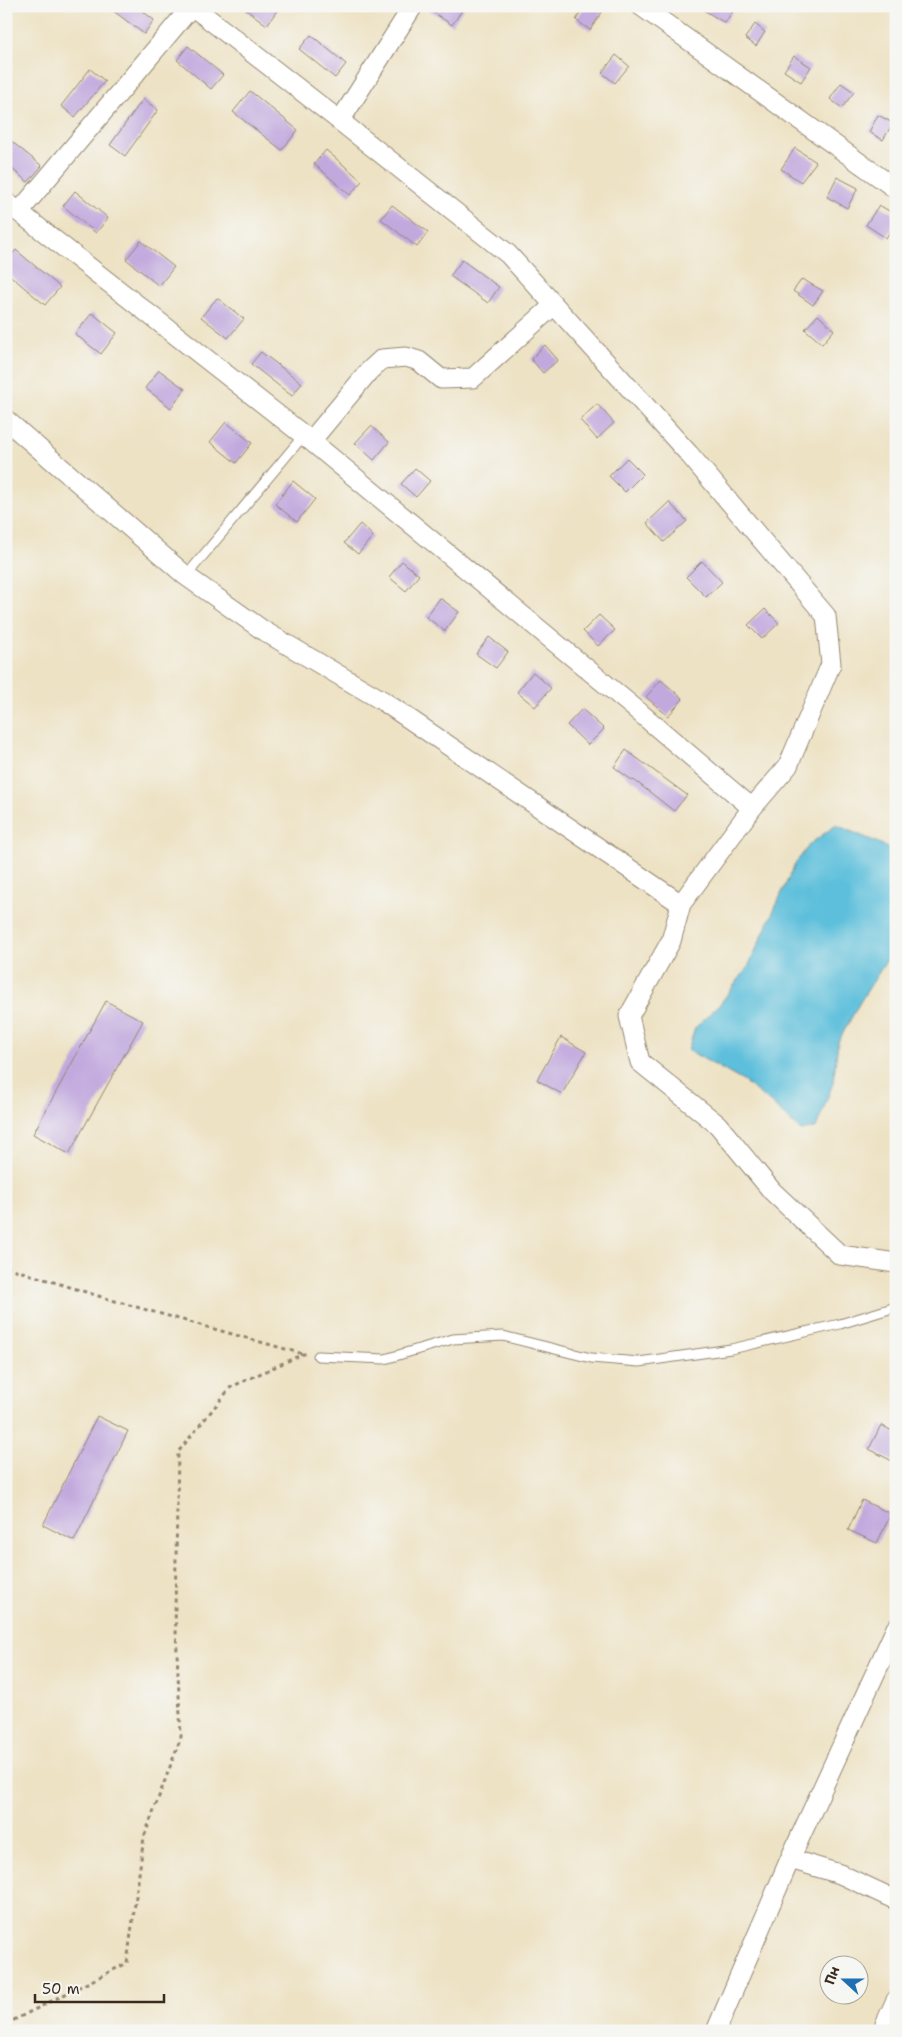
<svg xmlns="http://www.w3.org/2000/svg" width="902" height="2037" font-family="'Shantell Sans',sans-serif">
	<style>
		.water { fill: #5dbfdb; stroke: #4c747c }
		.building { fill: #c1a9de }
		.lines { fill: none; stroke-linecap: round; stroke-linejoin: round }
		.lane-casing { stroke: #948671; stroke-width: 11 }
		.street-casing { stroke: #948671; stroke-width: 21 }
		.path { stroke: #948671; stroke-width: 3; stroke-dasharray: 4 4; stroke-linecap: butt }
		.lane { stroke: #fff; stroke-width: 9 }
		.street { stroke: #fff; stroke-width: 19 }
	</style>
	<rect width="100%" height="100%" fill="#f6f6f2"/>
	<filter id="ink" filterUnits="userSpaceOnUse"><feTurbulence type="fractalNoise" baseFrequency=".02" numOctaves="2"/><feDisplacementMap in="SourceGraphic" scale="10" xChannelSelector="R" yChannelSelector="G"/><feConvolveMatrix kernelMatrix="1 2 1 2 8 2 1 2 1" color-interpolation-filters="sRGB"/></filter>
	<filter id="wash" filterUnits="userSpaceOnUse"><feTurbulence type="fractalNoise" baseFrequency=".0096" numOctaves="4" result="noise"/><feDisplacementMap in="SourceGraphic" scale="20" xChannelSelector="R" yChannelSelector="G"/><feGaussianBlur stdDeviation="1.12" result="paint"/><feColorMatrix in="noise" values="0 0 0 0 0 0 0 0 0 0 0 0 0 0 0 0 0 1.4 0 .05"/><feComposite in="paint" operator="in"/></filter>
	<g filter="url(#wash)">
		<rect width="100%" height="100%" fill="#ede2c4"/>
		<path class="water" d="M 836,825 L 881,844 L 896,854 L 895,947 L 860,1002 L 838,1042 L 833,1083 L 816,1128 L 801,1131 L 769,1101 L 743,1081 L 688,1050 L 695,1028 L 720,1004 L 748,967 L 795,864 L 810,844 Z"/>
		<g id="blocks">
			<path class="building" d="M 107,6 L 136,6 L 154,20 L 144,34 Z
				M 241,6 L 280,6 L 267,25 Z
				M 424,6 L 465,6 L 452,25 Z
				M 585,6 L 606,6 L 590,30 L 576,20 Z
				M 697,6 L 736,6 L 725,23 Z
				M 755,24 L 765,32 L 756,46 L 745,38 Z
				M 311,35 L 346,64 L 335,78 L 299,49 Z
				M 188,46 L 223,75 L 211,89 L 177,60 Z
				M 616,55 L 629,66 L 615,83 L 602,73 Z
				M 794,56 L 811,67 L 801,82 L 784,71 Z
				M 90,69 L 105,81 L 75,117 L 61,106 Z
				M 841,83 L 854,92 L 842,108 L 830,99 Z
				M 250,91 L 298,130 L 282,150 L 233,112 Z
				M 143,99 L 158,110 L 125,156 L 110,145 Z
				M 878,115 L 893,123 L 883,140 L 869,132 Z
				M 6,137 L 42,166 L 28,182 L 6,164 Z
				M 795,148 L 816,162 L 801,182 L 781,169 Z
				M 326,150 L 362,181 L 350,195 L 314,164 Z
				M 837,177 L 858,188 L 847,208 L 827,197 Z
				M 75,191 L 108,218 L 96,233 L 63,206 Z
				M 392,205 L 428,232 L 417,247 L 381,219 Z
				M 879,205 L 896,215 L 896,222 L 886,238 L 866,225 Z
				M 141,241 L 174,267 L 159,286 L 126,259 Z
				M 16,250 L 60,287 L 45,305 L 6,272 L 6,262 Z
				M 462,260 L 499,287 L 488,303 L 450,276 Z
				M 802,279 L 823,291 L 813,305 L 793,291 Z
				M 217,298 L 244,319 L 228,338 L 201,317 Z
				M 92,313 L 117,333 L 101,354 L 75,334 Z
				M 818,315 L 834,330 L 822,344 L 805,329 Z
				M 545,345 L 558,360 L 543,373 L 531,359 Z
				M 261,352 L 302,383 L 292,396 L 251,364 Z
				M 159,370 L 185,389 L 171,408 L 145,388 Z
				M 597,404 L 614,423 L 597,439 L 580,420 Z
				M 226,422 L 252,443 L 236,463 L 210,442 Z
				M 371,426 L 389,442 L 374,460 L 355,443 Z
				M 627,458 L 643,474 L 625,492 L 609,476 Z
				M 415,468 L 430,481 L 416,497 L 401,484 Z
				M 293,481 L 315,499 L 297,522 L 275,504 Z
				M 669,502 L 687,521 L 664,542 L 647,523 Z
				M 360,524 L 373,536 L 358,554 L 344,543 Z
				M 402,561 L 419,575 L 406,591 L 389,577 Z
				M 702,561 L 722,582 L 706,597 L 686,577 Z
				M 440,598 L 459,612 L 445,631 L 426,617 Z
				M 765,609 L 779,623 L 762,639 L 748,625 Z
				M 599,615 L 615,630 L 598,646 L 583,631 Z
				M 489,637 L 508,652 L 496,668 L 476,654 Z
				M 533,672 L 551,688 L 535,707 L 517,692 Z
				M 661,680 L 683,699 L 668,716 L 646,697 Z
				M 582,709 L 604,729 L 588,745 L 567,725 Z
				M 626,750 L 687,795 L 674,811 L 634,780 L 633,781 L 614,767 Z
				M 106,1001 L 143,1021 L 69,1154 L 33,1134 Z
				M 561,1037 L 586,1052 L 562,1094 L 537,1080 Z
				M 97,1416 L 128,1431 L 74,1541 L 43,1525 Z
				M 881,1425 L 896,1433 L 896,1463 L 869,1449 Z
				M 862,1500 L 891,1514 L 877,1543 L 848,1530 Z"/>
		</g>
	</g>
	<g filter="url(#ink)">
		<use href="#blocks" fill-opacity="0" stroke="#948671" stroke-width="1"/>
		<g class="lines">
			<g class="lane-casing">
				<path id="lane" d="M 186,576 L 304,435
					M 318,1356 L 385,1359 L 453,1339 L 503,1336 L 591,1358 L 639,1362 L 731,1349 L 840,1324 L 896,1307"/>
			</g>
			<g class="street-casing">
				<path id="street" d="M 192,6 L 340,121 L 413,6
					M 641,6 L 896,189
					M 6,202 L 311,441 L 632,706 L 752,808 L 788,766 L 831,664 L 826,616 L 689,454 L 508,254 L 340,121
					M 19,212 L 192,6
					M 6,420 L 186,576 L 264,631 L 383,701 L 681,904 L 671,941 L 629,1016 L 640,1062 L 718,1125 L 772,1191 L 840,1255 L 896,1263
					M 311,441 L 369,371 L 382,359 L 406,357 L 419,361 L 441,379 L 473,378 L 554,305
					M 681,904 L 752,808
					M 790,1859 L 840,1874 L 896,1900
					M 716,2031 L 790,1859 L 896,1628
					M 882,2031 L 896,2000"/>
			</g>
			<path class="path" d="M 6,1267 L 108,1299 L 303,1354
				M 6,2024 L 127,1963 L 144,1837 L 181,1737 L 175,1610 L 178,1452 L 231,1387 L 303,1354 L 308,1354"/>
			<use href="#lane" class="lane"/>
			<use href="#street" class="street"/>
		</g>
	</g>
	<rect width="902" height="2037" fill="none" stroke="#f6f6f2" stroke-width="25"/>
	<g transform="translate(844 1980) rotate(291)"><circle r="24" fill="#f6f6f2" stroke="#aba49d"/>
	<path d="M0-4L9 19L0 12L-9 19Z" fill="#1f6fb2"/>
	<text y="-8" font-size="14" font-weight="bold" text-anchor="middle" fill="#3b2a1e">Пн</text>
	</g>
	<path d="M35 1994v8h129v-8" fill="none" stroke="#3b2a1e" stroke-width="2.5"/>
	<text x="42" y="1994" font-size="15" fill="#3b2a1e" stroke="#f6f6f2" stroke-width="4" paint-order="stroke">50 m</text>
</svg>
